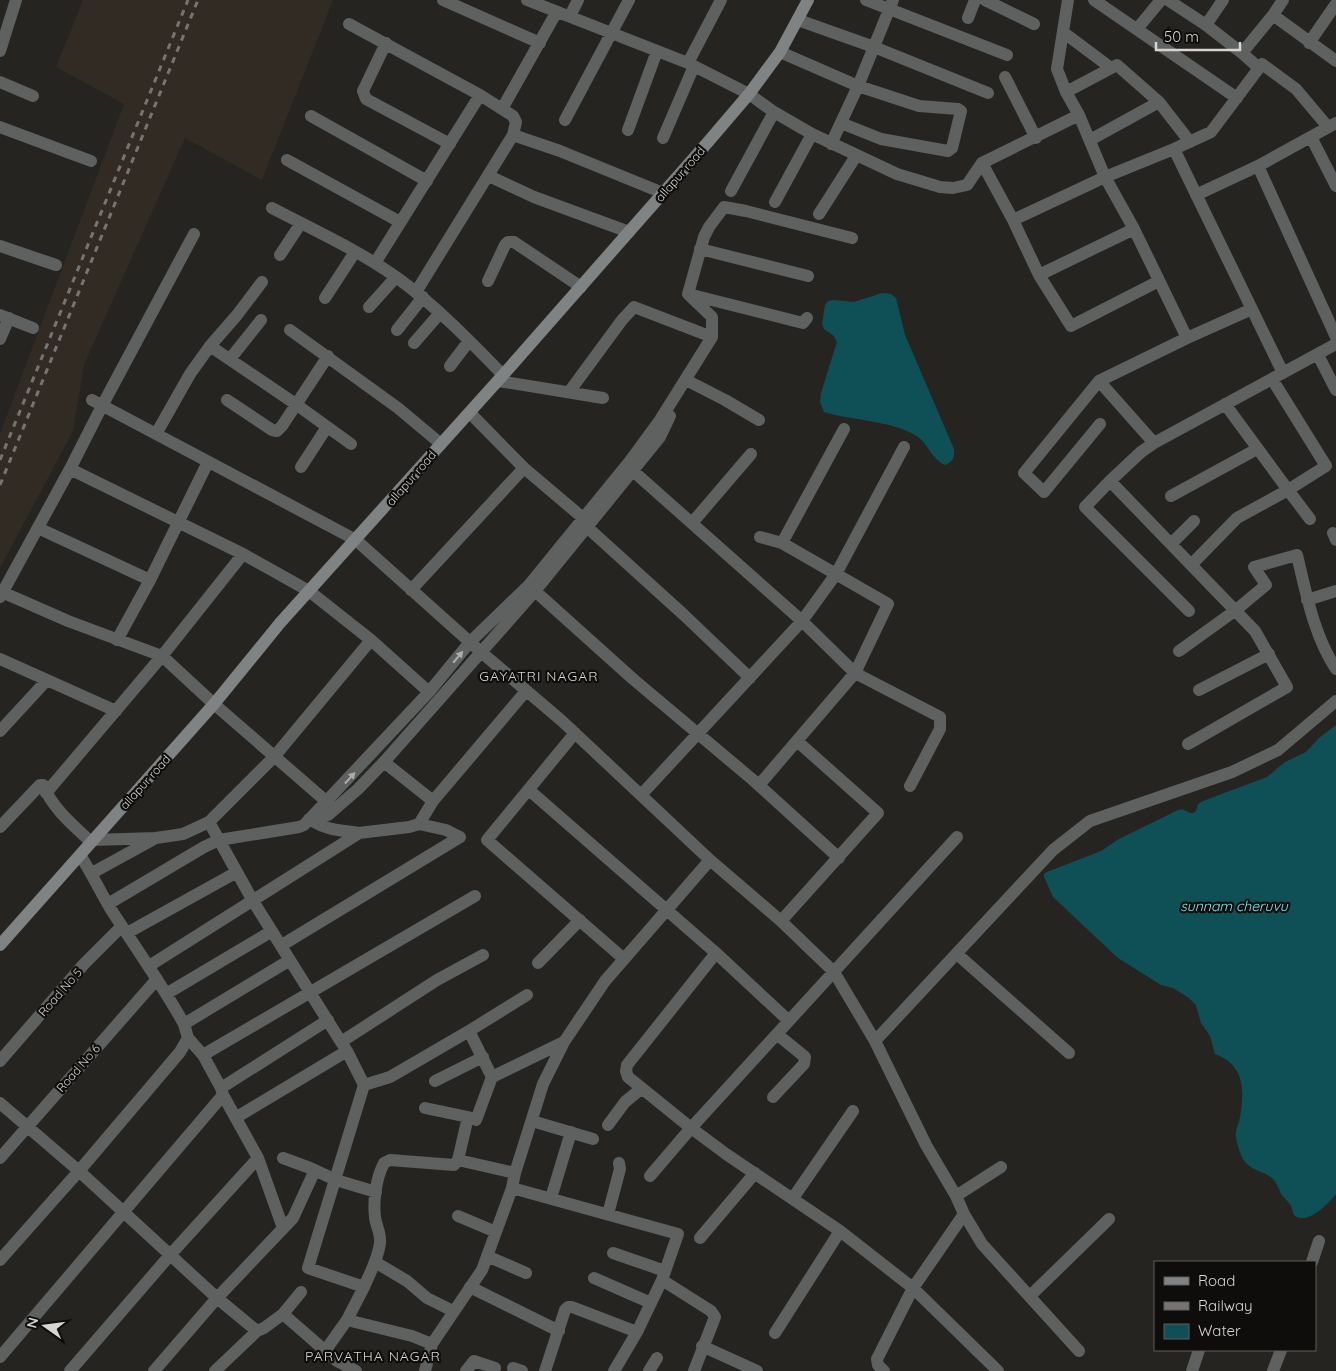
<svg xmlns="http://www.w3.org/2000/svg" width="1336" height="1371" font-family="Quicksand,sans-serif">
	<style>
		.built { fill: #322b24 }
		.water { fill: #0f5057 }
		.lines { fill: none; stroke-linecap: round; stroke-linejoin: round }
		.minor { stroke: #5f6161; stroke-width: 12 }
		.tertiary { stroke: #5f6161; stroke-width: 12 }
		.secondary { stroke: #7f8383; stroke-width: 12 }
		.rail { stroke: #767472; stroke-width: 3; stroke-dasharray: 6 6; stroke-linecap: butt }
		.oneway { fill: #acacab }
		.labels { text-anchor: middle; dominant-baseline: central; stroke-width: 4.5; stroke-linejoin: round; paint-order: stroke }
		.street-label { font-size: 12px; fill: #d6d5d3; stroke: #0e0d0c }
		.neighbourhood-label { font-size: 14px; letter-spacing: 1px; fill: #d6d5d3; stroke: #0e0d0c }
		.water-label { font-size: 14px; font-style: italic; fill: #82e2ef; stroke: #0e0d0c }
	</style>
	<rect width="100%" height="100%" fill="#262421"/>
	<path class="built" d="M 83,0 L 333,0 L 262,180 L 185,138 L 84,365 L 73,431 L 0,568 L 0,434 L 124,104 L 56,67 Z"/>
	<path class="water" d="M 882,293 L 891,294 L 896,298 L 905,335 L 954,449 C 955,457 953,462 945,465 C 931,459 928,442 915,435 C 888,420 854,421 824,412 L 820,402 L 821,393 L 837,342 L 833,335 L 824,329 L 822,324 L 825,305 L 828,301 L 833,300 L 854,302 Z
		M 1336,725 L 1336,1194 C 1329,1203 1308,1225 1295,1216 C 1292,1213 1293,1209 1291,1206 C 1288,1201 1284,1198 1281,1194 C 1279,1189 1277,1184 1274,1180 C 1265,1170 1248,1172 1241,1155 C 1239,1149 1235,1139 1236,1133 C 1236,1129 1238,1125 1239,1122 C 1245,1093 1246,1065 1215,1054 L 1210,1036 L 1201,1023 L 1196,1005 L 1189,998 L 1173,988 L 1161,985 L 1118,958 L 1053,897 L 1044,877 L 1044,874 L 1047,872 L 1101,851 L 1119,839 L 1176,811 L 1182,809 L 1190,813 L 1193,813 L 1196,811 L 1198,804 L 1203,801 L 1267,777 L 1285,762 L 1306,752 L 1319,738 Z"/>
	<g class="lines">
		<path class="minor" d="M 443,0 L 540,43
			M 527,0 L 688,63 L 749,94 L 774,112 L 812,134 L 897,174 L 940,187 L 953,188 L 967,185 L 982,163 L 1079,115
			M 866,0 L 1007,55
			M 985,0 L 1034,24
			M 1068,0 L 1057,69 L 1066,92 L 1079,115 L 1105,177 L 1134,229 L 1187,338
			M 1094,0 L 1237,98
			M 1168,0 L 1206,25 L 1242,53
			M 1273,15 L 1283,0
			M 570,16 L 578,0
			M 968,18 L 975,0
			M 798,20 L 874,47 L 988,93
			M 349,24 L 480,95 L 513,116 L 516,122 L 513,135 L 560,151 L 663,193
			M 1206,25 L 1223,0
			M 1137,29 L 1161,0
			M 1063,32 L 1111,68
			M 386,43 L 363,91 L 366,99 L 450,144
			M 1309,43 L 1336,4
			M 780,52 L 858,86 L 919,106 L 958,109 L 961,111 L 952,148 L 948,151 L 881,139 L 841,123
			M 688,63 L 721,0
			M 1259,68 L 1242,53 L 1273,15 L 1336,61
			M 1005,77 L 1036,138
			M 0,82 L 33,96
			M 1066,92 L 1117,65 L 1159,102 L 1190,142
			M 502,109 L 556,13
			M 311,116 L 427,181
			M 565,120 L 629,0
			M 0,127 L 91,161
			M 628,130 L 657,51
			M 1311,137 L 1336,186
			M 663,138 L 694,66
			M 1090,140 L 1159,102
			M 831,144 L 858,86 L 893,0
			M 1174,149 L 1283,373
			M 287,160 L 400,222
			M 982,163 L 1013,220 L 1039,275 L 1071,326 L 1159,281
			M 1258,166 L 1336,337
			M 489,176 L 534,197 L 629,232
			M 731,191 L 774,112
			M 1196,195 L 1258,166 L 1336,123
			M 775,202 L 812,134
			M 272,208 C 314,230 358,250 396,277 C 435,305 470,341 503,375
			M 819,214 L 856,156
			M 1013,220 L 1105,177 L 1174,149 L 1211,132 L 1262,64 L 1296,89 L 1328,127
			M 0,246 L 56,265
			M 700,249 L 808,276
			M 280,255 L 301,223
			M 375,263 L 480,95
			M 1039,275 L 1134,229
			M 488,281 L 505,245 L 508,242 L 514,242 L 581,287
			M 416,292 L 513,135
			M 688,294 L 803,323 L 807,318
			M 325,298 L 355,252
			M 369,307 L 396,277
			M 0,315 L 33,328
			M 290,330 L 398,408 L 441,444
			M 397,330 L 423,297
			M 0,339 L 9,318
			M 414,343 L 440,313
			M 210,346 L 297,405 L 351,444
			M 1318,355 L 1336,390
			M 230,359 L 261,320
			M 450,366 L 469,341
			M 1272,379 L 1326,466 L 1288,490 L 1310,519
			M 686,380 L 725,400 L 759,420
			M 499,381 L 603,398
			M 1099,381 L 1154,443
			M 569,392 L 622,320 L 634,307 L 712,337
			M 92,400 L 356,540 L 481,652 L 562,721 L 710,860 L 605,981 L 564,1042 L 543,1084 L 515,1173 L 512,1188 L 482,1270 L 432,1344 L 425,1371
			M 227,400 L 272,430 L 277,431 L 282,426 L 328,356
			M 470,413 L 524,468 L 583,518
			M 1100,424 L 1044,492 L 1024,473 L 1099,381 L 1187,338 L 1252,309
			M 156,434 L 190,374 L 210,346 L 237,315 L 262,282
			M 301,467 L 327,427
			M 70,469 L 243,554 L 309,591 L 371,640 L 429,692
			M 633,471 L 802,621 L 855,673 L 940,717 L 940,729 L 910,786
			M 1110,481 L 1085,507 L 1189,611
			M 1171,496 L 1257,449
			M 692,523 L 751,454
			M 38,528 L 150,580
			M 588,528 L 684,615 L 750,678
			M 1333,533 L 1336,540
			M 782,543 L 844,429
			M 1171,544 L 1194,521
			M 1191,565 L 1237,518 L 1288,490 L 1225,404
			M 411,590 L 524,468
			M 535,591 L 633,679 L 753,780 L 839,858
			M 2,592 L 68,621 L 162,656 L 214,704 L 327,802
			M 0,597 L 70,469 L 102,406 L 194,234
			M 1307,600 L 1336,591
			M 117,640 L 150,580 L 208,462
			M 1179,651 L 1236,610 L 1266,585 L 1254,567 L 1297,555 C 1306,593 1314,636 1336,669
			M 0,659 L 116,711
			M 1199,690 L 1269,654
			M 0,731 L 47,680
			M 575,733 L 487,840 L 624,959
			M 1188,744 L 1287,687 L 1255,631 L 1110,481 L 1141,452 L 1154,443 L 1336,344
			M 384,762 L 433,801
			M 759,785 L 855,673 L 888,604 L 782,543 L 760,537
			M 529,790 L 716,953 L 789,1021
			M 46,793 L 162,656 L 243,554
			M 641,795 L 802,621 L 836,574 L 904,447
			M 309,819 C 328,831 339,830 359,833
			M 310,819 L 328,815 L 358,789 L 384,762 L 535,591 L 660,437 L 670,416
			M 0,827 L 40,785 L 43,785 C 53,809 73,825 91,842
			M 957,837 L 691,1128 L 726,1154 L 840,1231 L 913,1288 L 998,1371
			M 93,840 L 156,838 L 183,834 L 209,822
			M 80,855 C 91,872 100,891 110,908 C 135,947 162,984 184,1024
			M 710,860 L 781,921 L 834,972 L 875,1041 L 926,1145 L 956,1196 L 964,1214 L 982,1244 L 1079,1351
			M 92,873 L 154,839
			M 108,904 L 204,847 L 219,840 L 299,827 L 304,825 L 429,692 L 470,642 L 529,585 L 630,461 L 660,420 L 712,337 L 712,317 L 688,294 L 704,237 L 709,227 L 724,207 L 746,211 L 852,238
			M 781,921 L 878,813 L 797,741
			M 127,933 L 237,872
			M 282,945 L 460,837 L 446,830 L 419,824
			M 957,954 L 1069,1053
			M 538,963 L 580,920
			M 149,966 L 353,837 L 359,833 L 409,827 L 419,824 L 433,801 L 526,691
			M 166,994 L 272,931
			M 469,1031 L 492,1077
			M 188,1038 L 203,1055 L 221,1088
			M 875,1041 L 1053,850 L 1090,821 L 1232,772 L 1278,750 L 1336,701
			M 341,1042 L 253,901 L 209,822 L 274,757 L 371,640
			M 203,1055 L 475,896
			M 0,1061 L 84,964 L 122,926
			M 435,1081 L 483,1057
			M 364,1085 L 390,1077 L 469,1031 L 527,995
			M 223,1095 L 258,1158 L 283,1228
			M 773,1097 L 804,1064 L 805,1057 L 778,1035
			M 0,1103 L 79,1171 L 217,1298 L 257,1331 L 264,1328 L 283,1314 L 337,1361 L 356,1371
			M 425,1108 L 468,1117
			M 237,1117 L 347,1051 L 341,1042 L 437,980 L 483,955
			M 532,1121 L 593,1139
			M 608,1125 L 625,1102 L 642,1088
			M 0,1158 L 157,979
			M 283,1158 L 310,1168 L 336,1180 L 376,1192
			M 458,1160 L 468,1117 L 476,1120 L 492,1077 L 564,1042
			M 650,1176 L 691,1128 L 628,1077 L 626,1071 L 627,1065 L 716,953
			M 512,1188 L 678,1234 L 662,1280 L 637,1332 L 614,1371
			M 956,1196 L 1001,1167
			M 551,1198 L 571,1132
			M 793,1198 L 853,1111
			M 608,1214 L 620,1169 L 619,1163
			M 458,1216 L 496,1232
			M 700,1238 L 755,1173
			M 613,1253 L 665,1271
			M 487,1256 L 526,1273
			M 0,1260 L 79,1171 L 180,1052 L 188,1038 L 184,1024 L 290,960
			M 375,1262 L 407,1281 L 427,1298 L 453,1311
			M 1312,1262 L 1319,1241
			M 594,1278 L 651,1303
			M 662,1280 L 711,1311 L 715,1317 L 694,1371
			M 364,1287 C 370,1273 378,1259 380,1243 C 381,1233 376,1226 375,1217 C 373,1201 376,1178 384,1163 L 390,1160 L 454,1165 L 458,1160 L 515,1173
			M 470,1287 L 559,1331
			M 1030,1296 L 1109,1219
			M 283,1314 L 301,1292
			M 347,1320 L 412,1336 L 432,1344
			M 775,1333 L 840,1231
			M 702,1346 L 757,1371
			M 325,1351 L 347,1320 L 364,1287 L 308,1268 L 364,1085 L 347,1051
			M 0,1357 L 223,1095 L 221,1088 L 328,1020
			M 513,1368 L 522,1371
			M 70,1371 L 171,1254 L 258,1158
			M 154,1371 L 217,1298 L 293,1218 L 315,1170
			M 215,1371 L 257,1331
			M 466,1371 L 474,1361 L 495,1368
			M 545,1371 L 565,1310 L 568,1307 L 572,1307 L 637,1332
			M 649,1371 L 657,1358
			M 884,1371 L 878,1365 L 877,1359 L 913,1288 L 964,1214
			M 1192,1371 L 1199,1350
			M 1273,1371 L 1281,1350"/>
		<path class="tertiary" d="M 0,51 L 16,0"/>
		<path class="secondary" d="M 0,945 L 214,704 L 280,623 L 503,375 L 708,142 L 749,94 L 780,52 L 808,0"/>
		<path class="rail" d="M 0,460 L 188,0
			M 0,485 L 198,0"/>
	</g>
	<defs><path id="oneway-solid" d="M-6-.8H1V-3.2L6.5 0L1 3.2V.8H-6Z" transform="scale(1.25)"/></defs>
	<g class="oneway">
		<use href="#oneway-solid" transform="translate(458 657) rotate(-50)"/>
		<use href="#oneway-solid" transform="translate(350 778) rotate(-47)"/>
	</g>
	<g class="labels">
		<g class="street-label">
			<text transform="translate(680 174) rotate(-49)">allapur road</text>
			<text transform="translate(411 478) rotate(-49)">allapur road</text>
			<text transform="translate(145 782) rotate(-48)">allapur road</text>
			<text transform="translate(60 992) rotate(-49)">Road No 5</text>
			<text transform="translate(78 1068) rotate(-49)">Road No 6</text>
		</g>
		<g class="neighbourhood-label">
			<text x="539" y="676">GAYATRI NAGAR</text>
			<text x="373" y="1356">PARVATHA NAGAR</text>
		</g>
		<g class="water-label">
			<text x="1234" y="906">sunnam cheruvu</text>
		</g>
	</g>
	<rect x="1154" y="1261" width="162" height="90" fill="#0e0d0c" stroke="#5e5d5c"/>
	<rect x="1164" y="1277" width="25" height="8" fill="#7f8383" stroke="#5e5d5c"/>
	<text x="1198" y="1286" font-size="15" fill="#d6d5d3">Road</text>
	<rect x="1164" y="1302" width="25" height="8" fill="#767472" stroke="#5e5d5c"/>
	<text x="1198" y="1311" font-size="15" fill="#d6d5d3">Railway</text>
	<rect x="1164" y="1324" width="25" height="15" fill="#0f5057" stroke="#5e5d5c"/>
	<text x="1198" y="1336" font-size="15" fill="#d6d5d3">Water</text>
	<g transform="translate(45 1326) rotate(284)" stroke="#0e0d0c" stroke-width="4" paint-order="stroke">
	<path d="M0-4L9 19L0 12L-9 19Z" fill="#d6d5d3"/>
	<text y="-8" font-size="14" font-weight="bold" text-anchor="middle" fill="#d6d5d3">N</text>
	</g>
	<path d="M1156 42v8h84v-8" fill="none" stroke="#d6d5d3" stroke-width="2.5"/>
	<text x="1164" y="42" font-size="15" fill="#d6d5d3" stroke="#0e0d0c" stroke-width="4" paint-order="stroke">50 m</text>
</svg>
